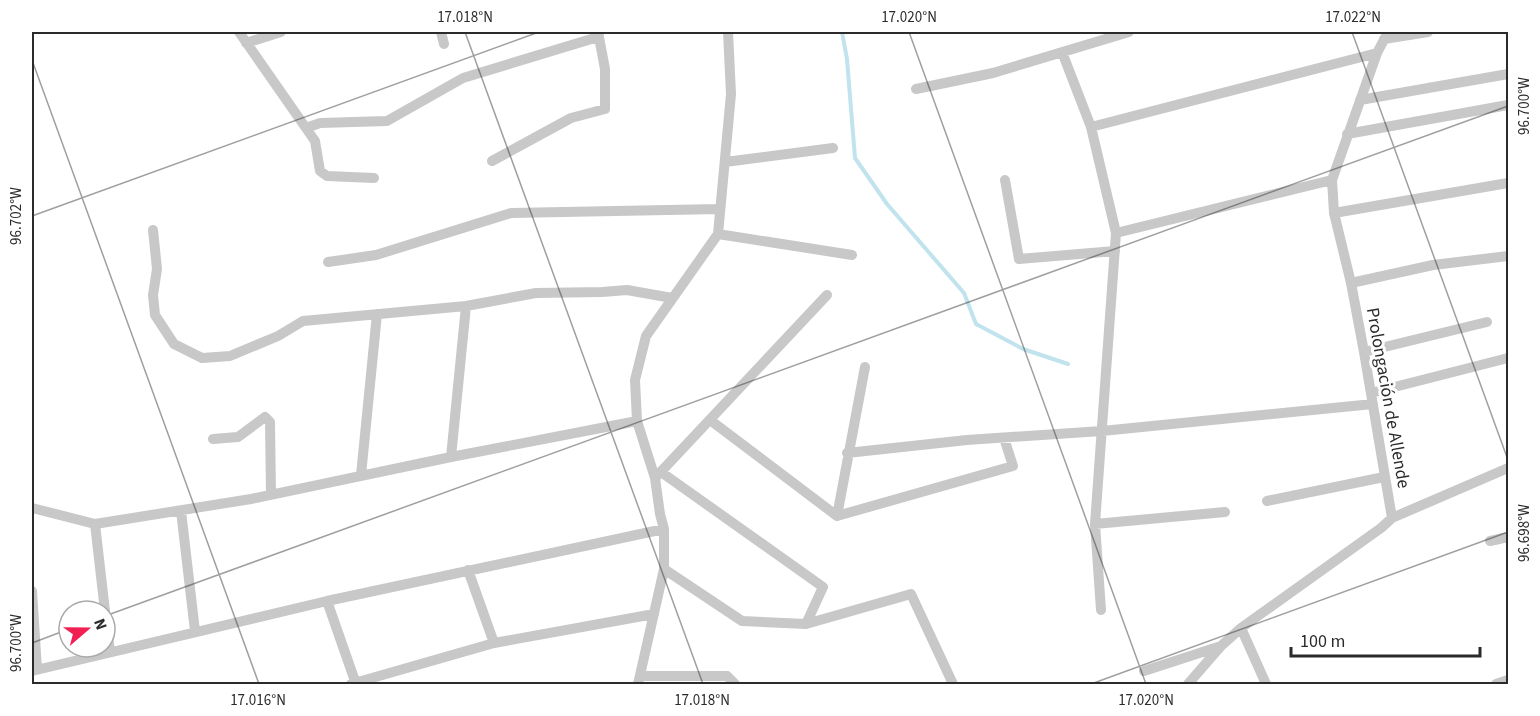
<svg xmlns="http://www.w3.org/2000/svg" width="1540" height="716" font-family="'Source Sans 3',sans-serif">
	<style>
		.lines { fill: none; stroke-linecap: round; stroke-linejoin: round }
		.stream { stroke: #c1e3ed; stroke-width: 4 }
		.minor { stroke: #c8c8c8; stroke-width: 10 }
		.ticks { fill: none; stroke: #2b2b2b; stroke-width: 1.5; stroke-opacity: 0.45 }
		.labels { text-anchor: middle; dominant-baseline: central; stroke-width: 6; stroke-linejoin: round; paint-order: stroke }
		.street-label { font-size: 18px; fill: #2b2b2b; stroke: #fff }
		.neatline { fill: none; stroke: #2b2b2b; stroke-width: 2 }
		.ticks-label { font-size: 15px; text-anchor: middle; fill: #2b2b2b }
	</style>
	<rect width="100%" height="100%" fill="#fff"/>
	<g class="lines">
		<path class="stream" d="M 842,32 L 847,59 L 855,158 L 887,204 L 964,293 L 976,324 L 1023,349 L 1068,364"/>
		<path class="minor" d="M 239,32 L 315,141 L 320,171 L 327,176 L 374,178
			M 441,32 L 444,44
			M 1388,32 L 1377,53 L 1332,180 L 1334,213 L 1351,283 L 1364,352 L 1392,518
			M 1384,39 L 1428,32
			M 246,43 L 281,32
			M 1062,52 L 1091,127 L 1116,233 L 1095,524 L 1101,610
			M 916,89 L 993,73 L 1129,32
			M 1360,100 L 1508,74
			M 1091,127 L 1377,53
			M 306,128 L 320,123 L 387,121 L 463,78 L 598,37
			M 1347,134 L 1508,105
			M 492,161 L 571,118 L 605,109 L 605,69 L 598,32
			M 725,162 L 833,148
			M 1005,180 L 1019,259 L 1115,251
			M 1334,213 L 1508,183
			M 153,230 L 157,269 L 153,295 L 155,315 L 174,344 L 202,358 L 230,356 L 278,336 L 303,321 L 466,306 L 536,293 L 602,292 L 627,290 L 672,298
			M 1116,233 L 1332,180
			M 718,234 L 852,255
			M 328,262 L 376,255 L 511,213 L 720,209
			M 1351,283 L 1433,265 L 1508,256
			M 1364,352 L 1487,322
			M 1371,393 L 1508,358
			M 710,420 L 837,516
			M 213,439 L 238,437 L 265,417 L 270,422 L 271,495
			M 847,453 L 967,440 L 1102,431 L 1373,404
			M 451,457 L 466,306
			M 661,472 L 823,587 L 806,624
			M 361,475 L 377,314
			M 655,478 L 827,295
			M 1267,501 L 1384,477
			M 32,508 L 95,524 L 251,499 L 451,457 L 637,421
			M 181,511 L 195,631
			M 837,516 L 1013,466 L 1004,438
			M 837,516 L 865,367
			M 95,524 L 105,611
			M 1095,524 L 1225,512
			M 1490,541 L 1508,537
			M 664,569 L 742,621 L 806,624 L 911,594 L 953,684
			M 468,570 L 494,643
			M 32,591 L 37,669
			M 327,601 L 356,684
			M 105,613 L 110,652
			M 1241,628 L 1266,684
			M 32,671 L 327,601 L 664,529
			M 1144,671 L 1221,646
			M 640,676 L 727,676 L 735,684
			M 351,684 L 494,643 L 654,614
			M 638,684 L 664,569 L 664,529 L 660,514 L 655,478 L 637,421 L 635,380 L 646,336 L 718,234 L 731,94 L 728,32
			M 1188,684 L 1221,646 L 1241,628 L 1381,528 L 1392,518 L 1508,468
			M 1496,684 L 1508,680"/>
	</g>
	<path class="ticks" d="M 465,32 L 703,684M 909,32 L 1146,684M 1352,32 L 1508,460M 32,60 L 259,684M 32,216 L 539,32M 105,616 L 1508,106M 32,643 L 69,629M 1091,684 L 1508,532"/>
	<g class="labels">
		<g class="street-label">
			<text transform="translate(1388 398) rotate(80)">Prolongación de Allende</text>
		</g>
	</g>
	<rect width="1540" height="716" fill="none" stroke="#ffffff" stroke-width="66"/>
	<g transform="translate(87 629) rotate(70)"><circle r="28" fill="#ffffff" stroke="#aaaaaa" stroke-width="1.5"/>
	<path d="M0-4.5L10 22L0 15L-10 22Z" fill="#f11f52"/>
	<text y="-9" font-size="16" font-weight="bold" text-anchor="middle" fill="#2b2b2b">N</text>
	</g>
	<path d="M1291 647v9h189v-9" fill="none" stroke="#2b2b2b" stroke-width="3"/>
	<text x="1300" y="647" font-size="18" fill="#2b2b2b" stroke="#ffffff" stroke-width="4.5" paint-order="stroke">100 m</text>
	<rect x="33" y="33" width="1474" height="650" class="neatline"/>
	<g class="ticks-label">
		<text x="465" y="22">17.018°N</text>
		<text x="909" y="22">17.020°N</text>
		<text x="1353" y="22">17.022°N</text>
		<text transform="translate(1524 106) rotate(-90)" y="5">96.700°W</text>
		<text transform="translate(16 216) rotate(-90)" y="5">96.702°W</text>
		<text transform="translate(1524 533) rotate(-90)" y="5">96.698°W</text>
		<text transform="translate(16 643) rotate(-90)" y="5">96.700°W</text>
		<text x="258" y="705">17.016°N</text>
		<text x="702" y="705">17.018°N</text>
		<text x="1146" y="705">17.020°N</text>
	</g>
</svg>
